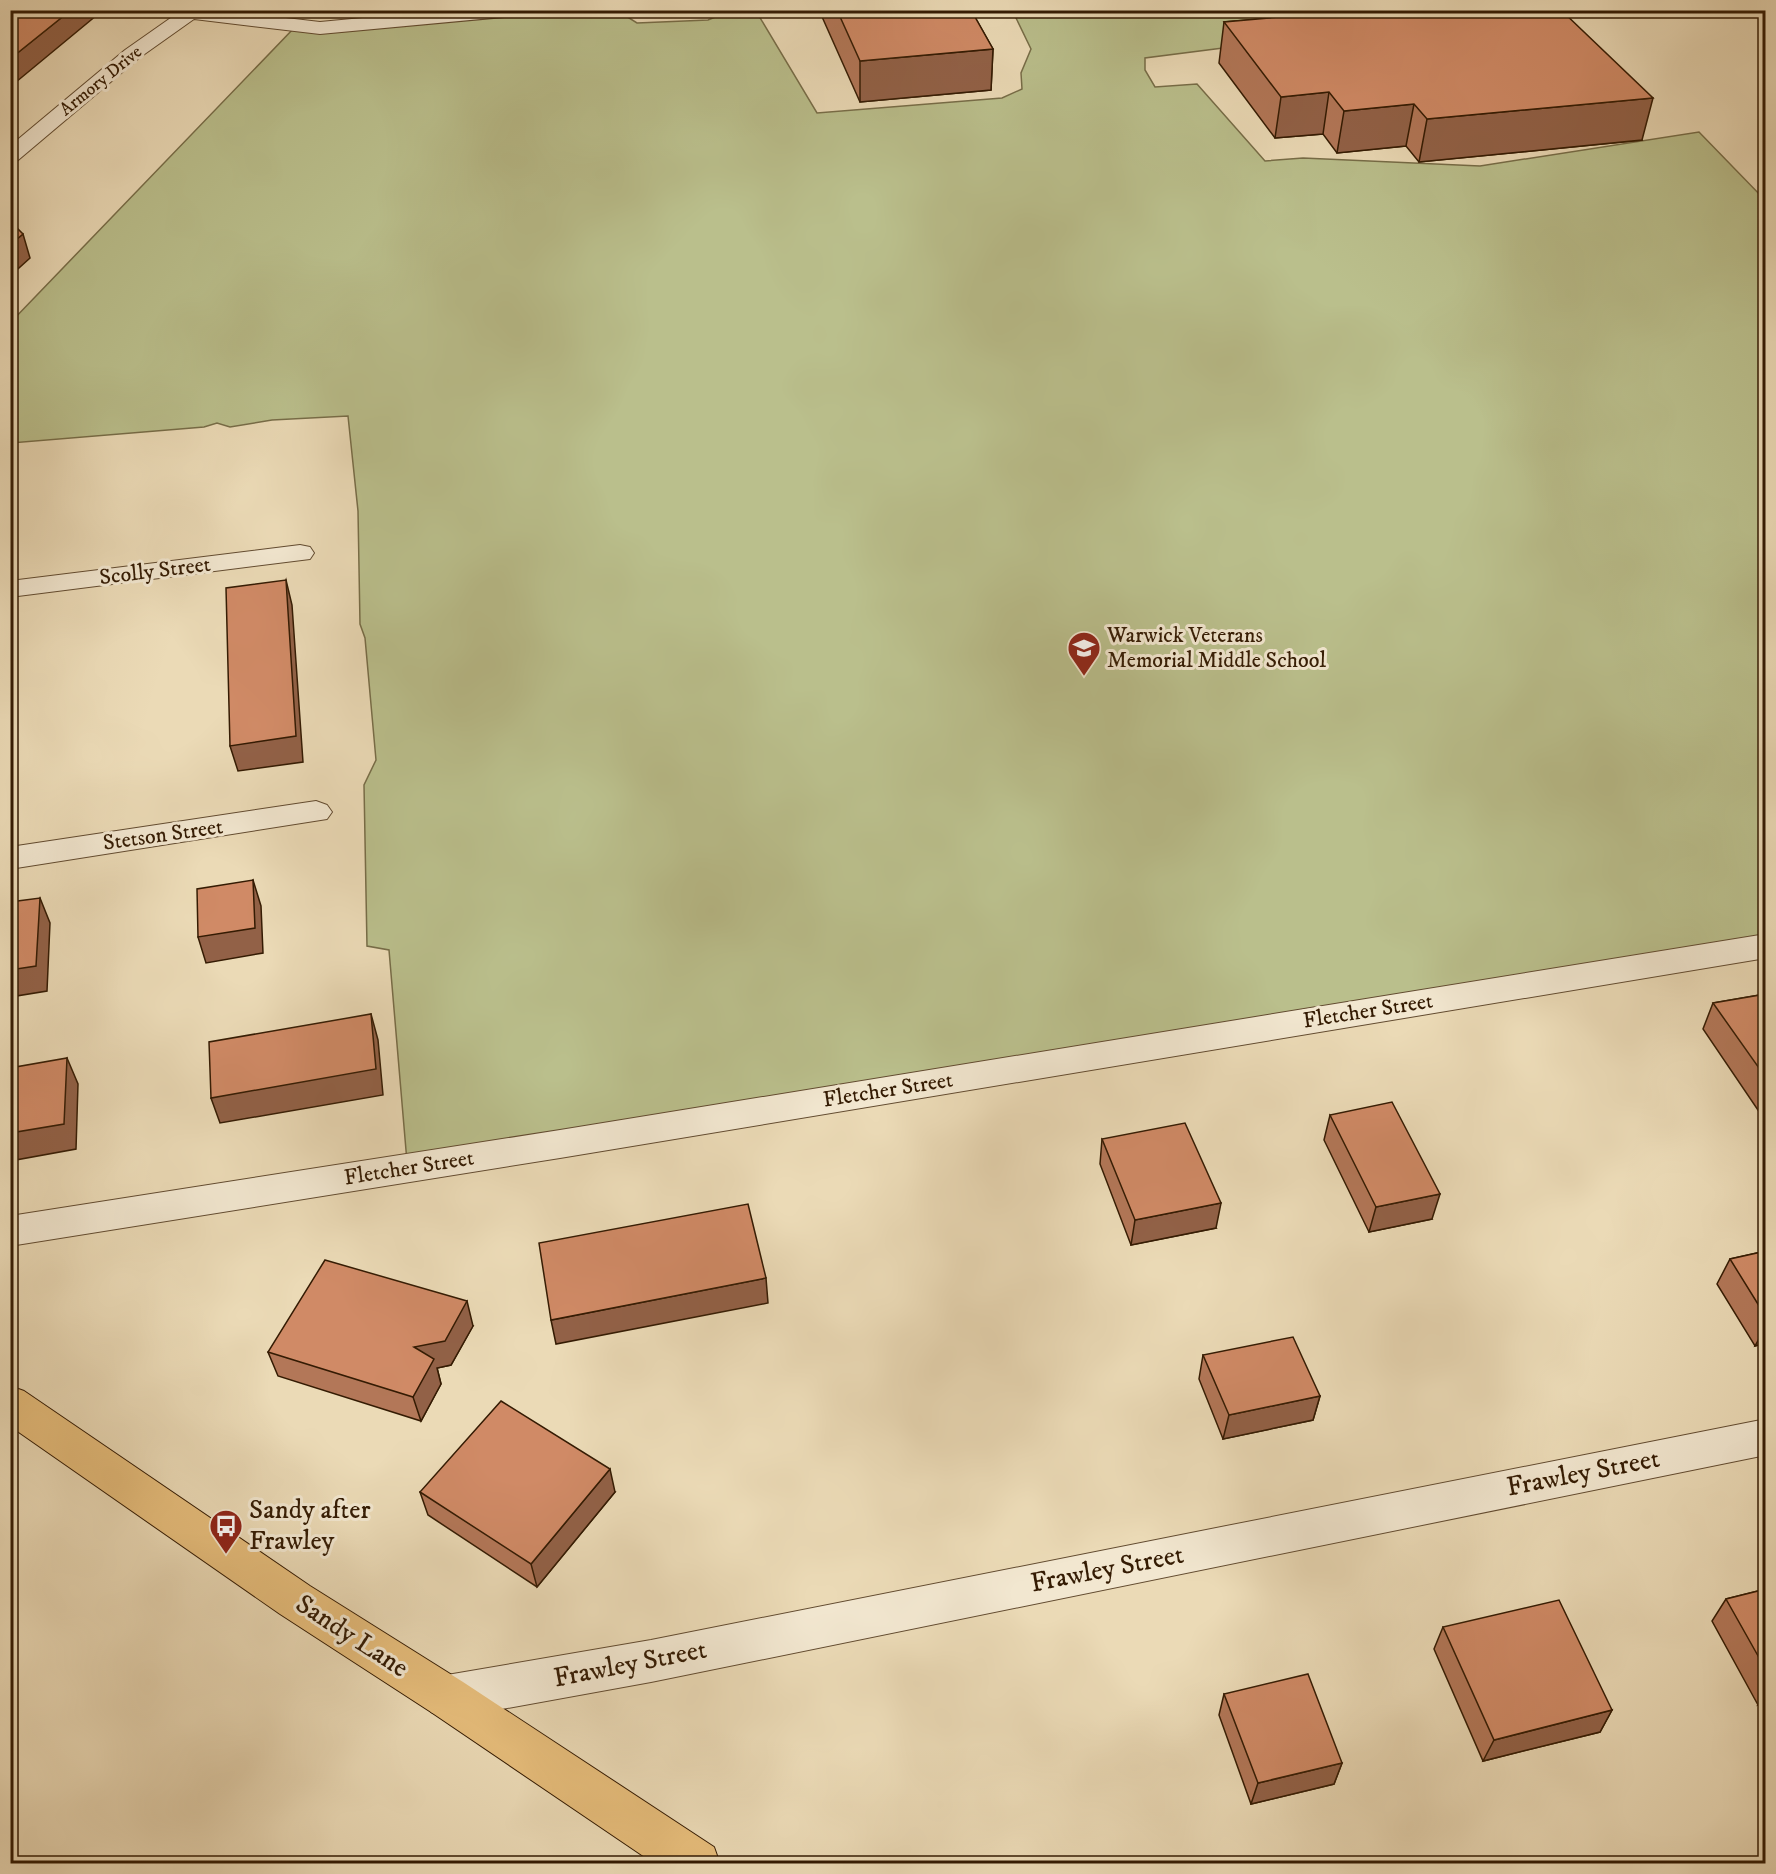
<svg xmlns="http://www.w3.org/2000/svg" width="1776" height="1874" font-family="'IM FELL DW Pica',serif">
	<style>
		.green { fill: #babf8c; stroke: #776d48; stroke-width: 1.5 }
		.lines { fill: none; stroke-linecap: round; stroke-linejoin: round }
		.minor-casing { stroke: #624b30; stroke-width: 2 }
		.major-casing { stroke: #341b03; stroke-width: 2 }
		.minor { fill: #f2e7d0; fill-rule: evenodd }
		.major { fill: #e6bd7b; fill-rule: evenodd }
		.wall { fill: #b37758; stroke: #341b03; stroke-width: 1.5 }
		.shaded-wall { fill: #926147; stroke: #341b03; stroke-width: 1.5 }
		.building { fill: #d08a66; stroke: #341b03; stroke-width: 1.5 }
		.labels { text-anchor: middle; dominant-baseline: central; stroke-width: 6; stroke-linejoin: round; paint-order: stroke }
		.far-street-label { font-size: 18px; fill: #341b03; stroke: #f2e7d0 }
		.street-label { font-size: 22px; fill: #341b03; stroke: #f2e7d0 }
		.poi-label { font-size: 22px; fill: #341b03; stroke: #f2e7d0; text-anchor: start }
		.near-street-label { font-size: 27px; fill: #341b03; stroke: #f2e7d0 }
		.near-poi-label { font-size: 27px; fill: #341b03; stroke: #f2e7d0; text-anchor: start }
	</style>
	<rect width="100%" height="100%" fill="#ebdab6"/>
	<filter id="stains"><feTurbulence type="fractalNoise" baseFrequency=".00333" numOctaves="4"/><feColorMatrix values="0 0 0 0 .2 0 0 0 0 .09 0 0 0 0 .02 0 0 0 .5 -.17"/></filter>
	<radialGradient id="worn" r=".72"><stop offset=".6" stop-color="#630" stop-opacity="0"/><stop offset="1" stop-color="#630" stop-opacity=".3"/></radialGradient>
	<path class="green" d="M 519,10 L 618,11 L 637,23 L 708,20 L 728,12 L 756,11 L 817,113 L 1002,98 L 1022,89 L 1021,73 L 1031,49 L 1016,18 L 1007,11 L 1290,11 L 1318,36 L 1145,58 L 1145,70 L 1155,87 L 1197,84 L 1265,161 L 1303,158 L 1480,166 L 1699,132 L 1765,200 L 1765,942 L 407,1162 L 389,950 L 367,946 L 364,785 L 376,760 L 365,638 L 360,624 L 358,511 L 348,416 L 272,420 L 230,427 L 217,423 L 204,427 L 11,443 L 10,323 L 295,27 Z"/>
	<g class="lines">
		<g class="minor-casing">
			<path id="minor" d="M 182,10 L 218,10 L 320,22 L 447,10 L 523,10 L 521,14 L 514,16 L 320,34 L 194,19 L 139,58 L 17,161 L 10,163 L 10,146 L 125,50 Z
				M 300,545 L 310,547 L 314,553 L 310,559 L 10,597 L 10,581 Z
				M 316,801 L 327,805 L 332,812 L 327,819 L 10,869 L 10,847 Z
				M 1766,934 L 1766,958 L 560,1158 L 10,1246 L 10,1216 L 560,1130 Z
				M 1766,1419 L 1766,1455 L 651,1682 L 447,1719 L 431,1712 L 425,1697 L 431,1682 L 447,1675 L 651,1640 Z"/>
		</g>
		<g class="major-casing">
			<path id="major" d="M 10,1386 L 24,1391 L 310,1586 L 463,1682 L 714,1847 L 720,1864 L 655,1864 L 431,1712 L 280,1614 L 10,1426 Z"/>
		</g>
		<use href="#minor" class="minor"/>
		<use href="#major" class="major"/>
	</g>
	<path class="wall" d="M 819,10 L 971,10 L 993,49 L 991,90 L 860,102 Z
		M 1329,10 L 1561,10 L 1642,140 L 1419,162 L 1406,146 L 1337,153 L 1323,134 L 1275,138 L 1219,63 L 1224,22 L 1331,13 Z
		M 1766,994 L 1766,1116 L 1762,1116 L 1703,1029 L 1713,1003 Z
		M 1330,1115 L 1432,1219 L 1369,1232 L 1324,1140 Z
		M 1102,1139 L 1216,1228 L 1131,1245 L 1100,1164 Z
		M 1766,1251 L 1766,1343 L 1755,1346 L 1717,1284 L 1730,1259 Z
		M 473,1326 L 451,1365 L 437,1368 L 441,1384 L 421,1421 L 278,1376 L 268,1352 Z
		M 1203,1355 L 1320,1396 L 1313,1420 L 1223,1439 L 1199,1379 Z
		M 420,1492 L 615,1492 L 537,1587 L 428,1515 Z
		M 1766,1589 L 1766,1703 L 1758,1705 L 1712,1621 L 1726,1599 Z
		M 1443,1627 L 1612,1710 L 1600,1732 L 1483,1761 L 1434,1649 Z
		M 1224,1694 L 1342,1763 L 1334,1784 L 1251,1804 L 1219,1715 Z"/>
	<path class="shaded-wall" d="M 71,10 L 103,10 L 10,87 L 10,59 Z
		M 993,49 L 991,90 L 860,102 L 860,61 Z
		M 1329,92 L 1323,134 L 1275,138 L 1281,97 Z
		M 1653,98 L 1642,140 L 1419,162 L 1427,119 Z
		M 1414,104 L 1406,146 L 1337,153 L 1344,111 Z
		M 23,234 L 30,258 L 10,276 L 10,245 Z
		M 286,580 L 292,605 L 303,762 L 238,771 L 230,746 Z
		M 253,880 L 261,906 L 263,953 L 206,963 L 198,937 Z
		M 40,898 L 50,923 L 47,991 L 10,997 L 10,970 Z
		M 371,1014 L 378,1040 L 383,1095 L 220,1123 L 211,1098 Z
		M 67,1058 L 78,1084 L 76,1149 L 10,1161 L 10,1133 Z
		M 1440,1194 L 1432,1219 L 1369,1232 L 1376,1207 Z
		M 1221,1203 L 1216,1228 L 1131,1245 L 1135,1220 Z
		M 766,1278 L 768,1303 L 556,1344 L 551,1320 Z
		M 467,1301 L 473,1326 L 451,1365 L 437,1368 L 441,1384 L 421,1421 L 413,1397 L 414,1347 Z
		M 1766,1326 L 1766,1343 L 1755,1346 Z
		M 1320,1396 L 1313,1420 L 1223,1439 L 1229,1415 Z
		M 610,1469 L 615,1492 L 537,1587 L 531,1564 Z
		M 1766,1694 L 1766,1703 L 1758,1705 Z
		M 1612,1710 L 1600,1732 L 1483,1761 L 1494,1740 Z
		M 1342,1763 L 1334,1784 L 1251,1804 L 1258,1783 Z"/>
	<path class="building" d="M 10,10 L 71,10 L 10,59 Z
		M 837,10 L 971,10 L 993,49 L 860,61 Z
		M 1357,10 L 1561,10 L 1653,98 L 1427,119 L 1414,104 L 1344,111 L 1329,92 L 1281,97 L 1224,22 Z
		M 10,221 L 23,234 L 10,245 Z
		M 286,580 L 296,736 L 230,746 L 226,588 Z
		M 253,880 L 255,928 L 198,937 L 197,889 Z
		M 40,898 L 36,966 L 10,970 L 10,902 Z
		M 1766,994 L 1766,1078 L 1713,1003 Z
		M 371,1014 L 376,1069 L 211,1098 L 209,1042 Z
		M 67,1058 L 64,1124 L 10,1133 L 10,1068 Z
		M 1392,1102 L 1440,1194 L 1376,1207 L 1330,1115 Z
		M 1185,1123 L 1221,1203 L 1135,1220 L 1102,1139 Z
		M 748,1204 L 766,1278 L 551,1320 L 539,1243 Z
		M 1766,1251 L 1766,1317 L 1730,1259 Z
		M 325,1260 L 467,1301 L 445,1341 L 414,1347 L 434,1359 L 413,1397 L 268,1352 Z
		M 1293,1337 L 1320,1396 L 1229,1415 L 1203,1355 Z
		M 501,1401 L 610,1469 L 531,1564 L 420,1492 Z
		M 1766,1589 L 1766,1670 L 1726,1599 Z
		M 1559,1600 L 1612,1710 L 1494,1740 L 1443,1627 Z
		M 1308,1674 L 1342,1763 L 1258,1783 L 1224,1694 Z"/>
	<defs>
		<g id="school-pin" transform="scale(1.725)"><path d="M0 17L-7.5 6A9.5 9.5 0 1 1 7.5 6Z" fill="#8f2418" stroke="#f2e7d0"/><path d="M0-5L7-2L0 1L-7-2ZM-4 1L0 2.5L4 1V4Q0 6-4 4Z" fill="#fff"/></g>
		<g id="bus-pin" transform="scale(1.725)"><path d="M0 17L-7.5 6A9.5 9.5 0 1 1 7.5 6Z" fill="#8f2418" stroke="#f2e7d0"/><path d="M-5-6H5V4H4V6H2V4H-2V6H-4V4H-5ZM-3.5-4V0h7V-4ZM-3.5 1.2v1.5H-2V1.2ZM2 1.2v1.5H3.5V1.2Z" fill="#fff"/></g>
	</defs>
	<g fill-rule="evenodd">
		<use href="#school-pin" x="1084" y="648"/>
		<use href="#bus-pin" x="226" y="1526"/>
	</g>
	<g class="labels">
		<g class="far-street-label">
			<text transform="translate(101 81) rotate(-39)">Armory Drive</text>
		</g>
		<g class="street-label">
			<text transform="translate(155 571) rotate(-7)">Scolly Street</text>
			<text transform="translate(163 835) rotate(-8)">Stetson Street</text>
			<text transform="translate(1368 1011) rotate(-9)">Fletcher Street</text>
			<text transform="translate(888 1090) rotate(-9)">Fletcher Street</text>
			<text transform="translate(409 1168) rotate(-9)">Fletcher Street</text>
		</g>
		<g class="poi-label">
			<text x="1107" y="635">Warwick Veterans<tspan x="1107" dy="25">Memorial Middle School</tspan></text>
		</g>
		<g class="near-street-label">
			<text transform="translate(1583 1473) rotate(-11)">Frawley Street</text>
			<text transform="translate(1107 1569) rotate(-11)">Frawley Street</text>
			<text transform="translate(352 1636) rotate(33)">Sandy Lane</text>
			<text transform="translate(630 1664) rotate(-11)">Frawley Street</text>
		</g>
		<g class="near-poi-label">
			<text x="249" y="1510">Sandy after<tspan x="249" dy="31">Frawley</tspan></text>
		</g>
	</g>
	<rect width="1776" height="1874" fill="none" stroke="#ebdab6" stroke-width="36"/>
	<rect x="12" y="12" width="1752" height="1850" fill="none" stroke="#341b03" stroke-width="3"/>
	<rect x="18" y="18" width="1740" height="1838" fill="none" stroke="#341b03" stroke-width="1.5"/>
	<rect width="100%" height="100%" filter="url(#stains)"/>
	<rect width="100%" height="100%" fill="url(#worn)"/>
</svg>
